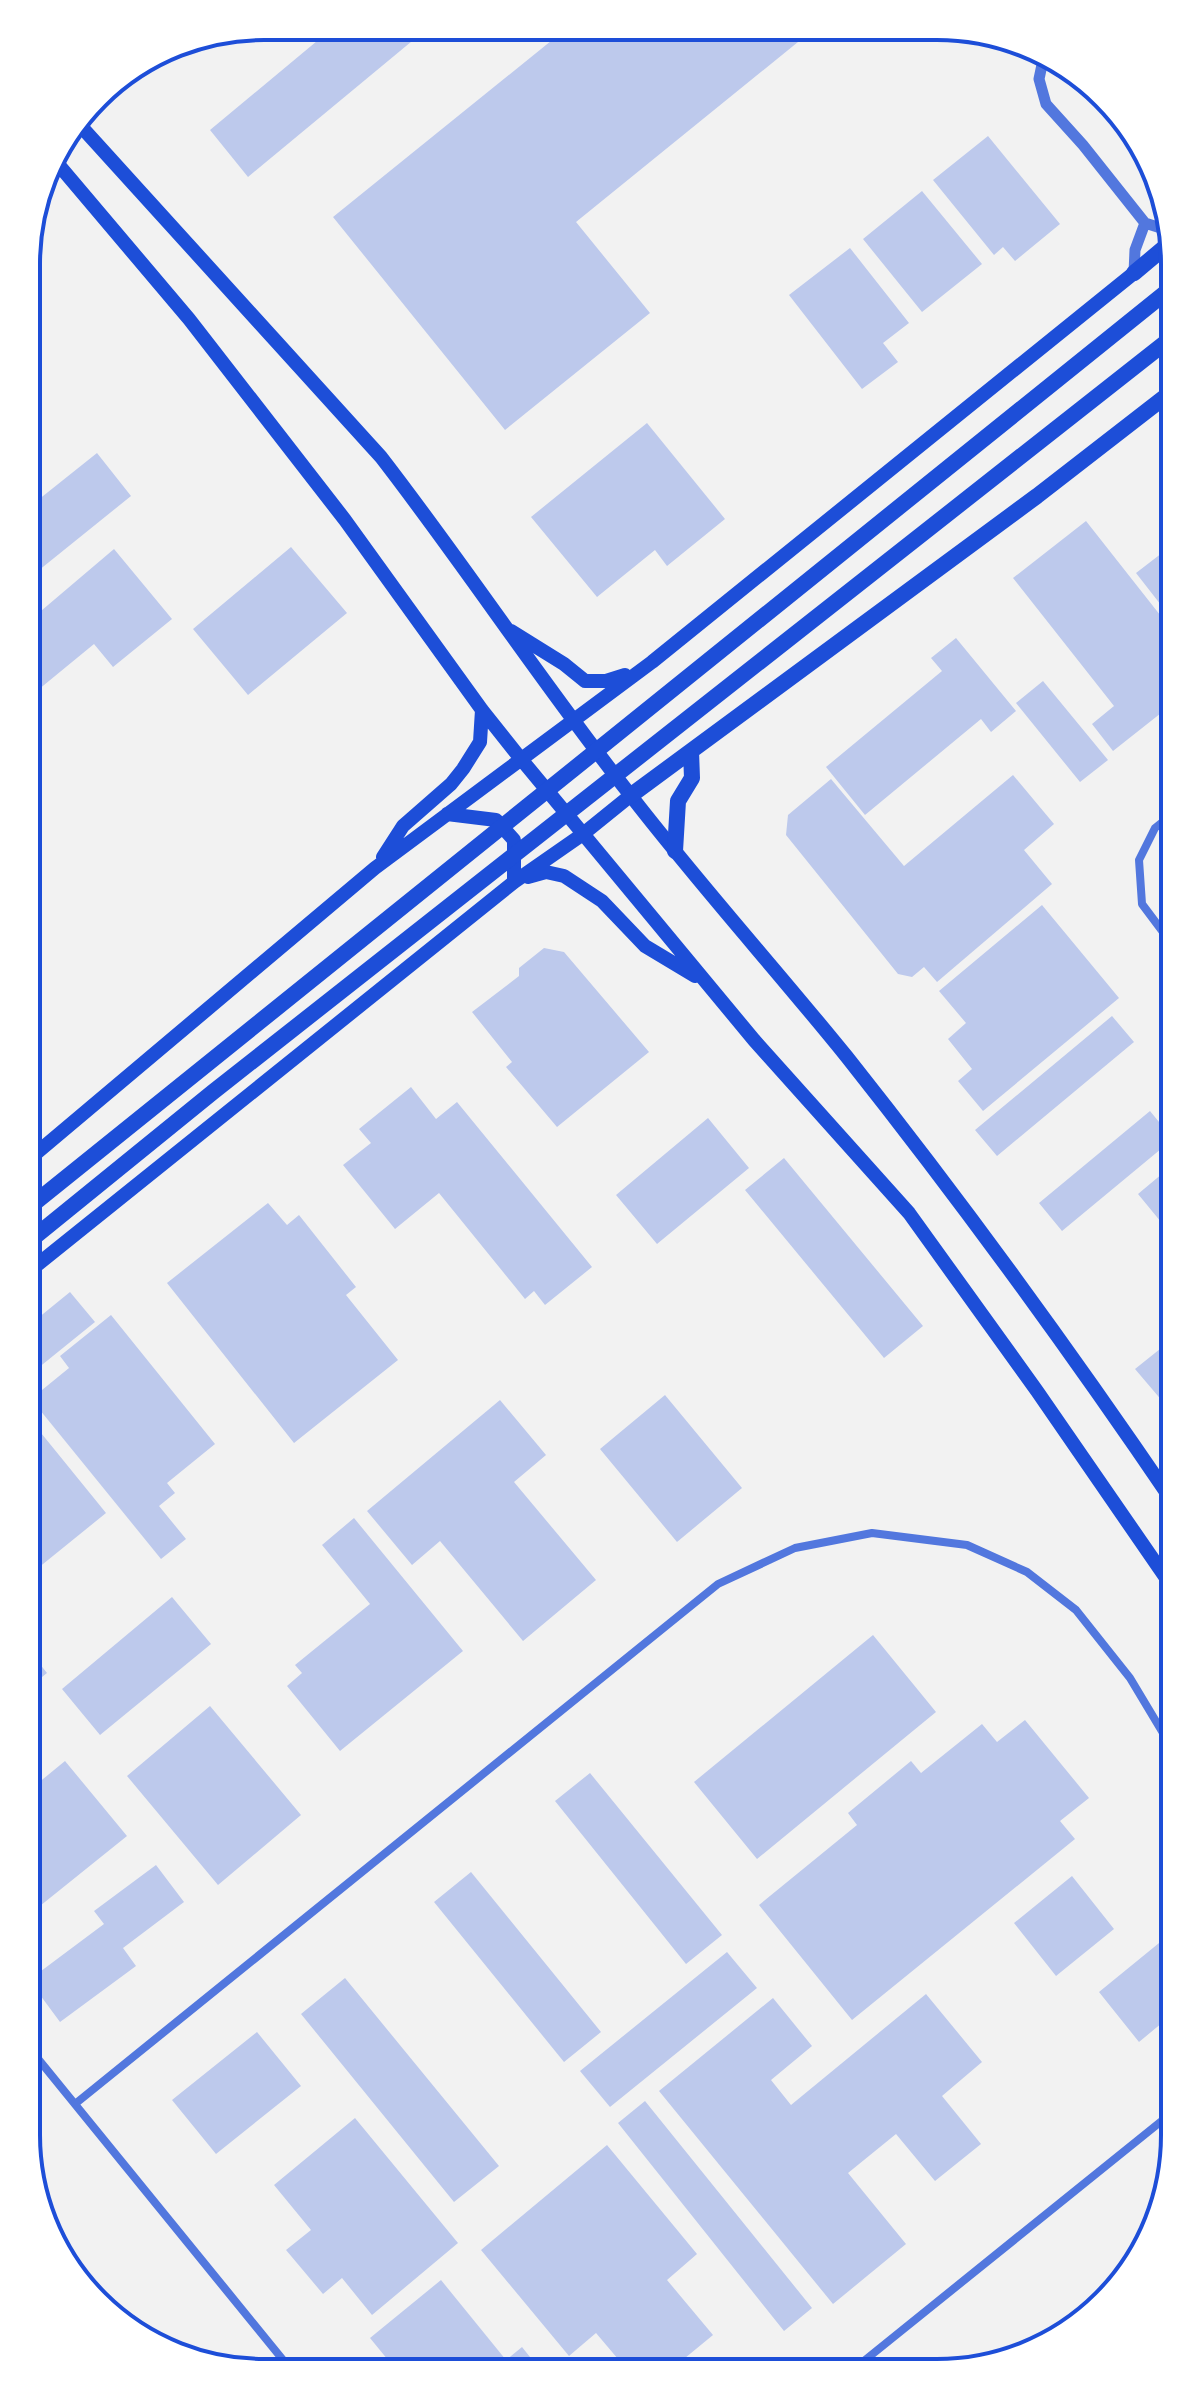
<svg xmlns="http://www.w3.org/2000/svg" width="1201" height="2399" font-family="Spectral,serif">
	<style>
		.building { fill: #bdc9ec }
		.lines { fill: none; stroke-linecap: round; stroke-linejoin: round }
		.minor { stroke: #5277de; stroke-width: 8 }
		.tertiary { stroke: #5277de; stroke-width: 11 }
		.trunk { stroke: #1d4ed8; stroke-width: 14 }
		.motorway { stroke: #1d4ed8; stroke-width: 16 }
		.rim { fill: none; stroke: #1d4ed8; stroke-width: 4 }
	</style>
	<rect width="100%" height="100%" fill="#f2f2f2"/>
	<path class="building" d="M 335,26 L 429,27 L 248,177 L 210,130 Z
		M 567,28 L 814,29 L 576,222 L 650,313 L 505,430 L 333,217 Z
		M 988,136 L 1060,224 L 1015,261 L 1003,247 L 994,255 L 933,180 Z
		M 922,191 L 982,264 L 922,312 L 863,239 Z
		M 850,248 L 909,323 L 883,343 L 898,362 L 862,389 L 789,295 Z
		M 647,423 L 725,519 L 667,566 L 655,550 L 597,597 L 531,517 Z
		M 97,453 L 131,496 L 28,579 L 28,508 Z
		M 1086,521 L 1175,634 L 1175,702 L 1113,751 L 1092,724 L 1114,706 L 1013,578 Z
		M 1175,543 L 1175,623 L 1136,573 Z
		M 291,547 L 347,613 L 248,695 L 193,629 Z
		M 114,549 L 172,619 L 113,667 L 94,644 L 27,699 L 28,622 Z
		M 956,638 L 1016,711 L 991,732 L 981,719 L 865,815 L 826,767 L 942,671 L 931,658 Z
		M 1043,681 L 1108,760 L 1080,782 L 1016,703 Z
		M 1013,775 L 1054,824 L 1024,850 L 1052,884 L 937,982 L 924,967 L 912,977 L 898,974 L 786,835 L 788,815 L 831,779 L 904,866 Z
		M 1042,905 L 1119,998 L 983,1111 L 958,1081 L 972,1069 L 948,1039 L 966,1023 L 939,991 Z
		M 544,948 L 564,952 L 649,1052 L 557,1127 L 506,1067 L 512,1062 L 472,1012 L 519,976 L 519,968 Z
		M 1112,1016 L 1134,1042 L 997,1156 L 975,1130 Z
		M 411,1087 L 436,1119 L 457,1102 L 592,1267 L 545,1305 L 534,1291 L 525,1299 L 439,1193 L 395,1229 L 343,1165 L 371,1143 L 359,1129 Z
		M 1150,1111 L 1173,1139 L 1062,1231 L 1039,1203 Z
		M 708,1118 L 749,1168 L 657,1244 L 616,1195 Z
		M 784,1158 L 923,1326 L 884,1358 L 745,1190 Z
		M 1175,1163 L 1175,1239 L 1138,1194 Z
		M 268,1203 L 287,1225 L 299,1215 L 356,1287 L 346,1295 L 398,1360 L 294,1443 L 167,1283 Z
		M 70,1292 L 95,1322 L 27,1377 L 27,1327 Z
		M 111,1315 L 215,1444 L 167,1483 L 175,1493 L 159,1506 L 186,1539 L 161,1559 L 31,1399 L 69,1368 L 60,1356 Z
		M 1175,1337 L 1175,1416 L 1135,1369 Z
		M 665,1395 L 742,1488 L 677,1542 L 600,1449 Z
		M 500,1400 L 546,1455 L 514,1482 L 596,1580 L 523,1641 L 440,1541 L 412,1565 L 367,1511 Z
		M 37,1428 L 106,1513 L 27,1577 L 27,1437 Z
		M 354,1518 L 463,1651 L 340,1751 L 287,1686 L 302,1673 L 295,1665 L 370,1604 L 322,1545 Z
		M 172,1597 L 211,1644 L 100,1735 L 62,1689 Z
		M 873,1635 L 936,1712 L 757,1859 L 694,1782 Z
		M 27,1648 L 47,1673 L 26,1690 Z
		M 210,1706 L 301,1815 L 218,1885 L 127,1776 Z
		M 1025,1720 L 1089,1798 L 1060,1821 L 1075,1839 L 852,2020 L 759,1905 L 857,1825 L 848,1813 L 911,1761 L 921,1773 L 982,1724 L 997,1742 Z
		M 65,1761 L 127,1836 L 30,1914 L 26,1909 L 26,1793 Z
		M 590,1773 L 722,1935 L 686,1964 L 555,1801 Z
		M 156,1865 L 184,1902 L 123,1948 L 136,1966 L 60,2022 L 29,1980 L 104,1924 L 94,1911 Z
		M 471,1872 L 601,2032 L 564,2062 L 434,1902 Z
		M 1072,1876 L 1114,1929 L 1056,1976 L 1014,1923 Z
		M 1175,1930 L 1174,2013 L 1139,2042 L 1099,1992 Z
		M 727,1952 L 757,1988 L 610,2107 L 580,2071 Z
		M 345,1978 L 499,2166 L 454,2202 L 301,2014 Z
		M 926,1994 L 982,2062 L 942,2096 L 981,2144 L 935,2181 L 896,2134 L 848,2173 L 906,2244 L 833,2304 L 659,2091 L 773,1998 L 812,2046 L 771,2080 L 791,2105 Z
		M 257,2032 L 301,2086 L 216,2154 L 172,2100 Z
		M 645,2101 L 812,2308 L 784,2331 L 618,2123 Z
		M 355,2118 L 458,2243 L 372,2315 L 342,2278 L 323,2294 L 286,2250 L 311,2230 L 274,2185 Z
		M 607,2145 L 697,2254 L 667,2280 L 713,2335 L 668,2372 L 629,2372 L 596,2333 L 569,2356 L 481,2250 Z
		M 441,2280 L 506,2360 L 522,2347 L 542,2372 L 397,2371 L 370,2338 Z"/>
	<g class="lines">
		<path class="minor" d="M 1175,948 L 1142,904 L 1139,860 L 1155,828 L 1175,812
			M 26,2044 L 292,2371
			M 75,2104 L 718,1584 L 795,1548 L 872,1533 L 967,1545 L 1027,1572 L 1076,1610 L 1130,1678 L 1175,1753
			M 849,2373 L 1174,2111"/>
		<path class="tertiary" d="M 1043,60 L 1039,79 L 1046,104 L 1083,145 L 1145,223
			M 1145,223 L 1170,231
			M 1134,273 L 1135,250 L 1145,223"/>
		<path class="trunk" d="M 78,123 L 381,457 C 466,567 542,683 628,792 C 698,883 775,968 847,1057 C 962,1202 1071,1352 1175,1505
			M 52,157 L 189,319 L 345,520 L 482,710 L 521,759 L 754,1040 L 909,1213 L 1037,1391 L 1175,1591
			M 511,631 L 564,664 L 585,681 L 606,681 L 625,675
			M 447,814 L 496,820 L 514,840 L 514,882
			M 383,857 L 403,826 L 451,784 L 463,769 L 480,742 L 482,710
			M 528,877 L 546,872 L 564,876 L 602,901 L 645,946 L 695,976
			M 27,1161 L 375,868 L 652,662 L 1134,273
			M 27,1273 L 514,882 L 583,834 L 630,796"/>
		<path class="motorway" d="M 1134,273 L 1171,242
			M 630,796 L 1037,496 L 1175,389
			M 675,851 L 678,801 L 692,778 L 691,751
			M 27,1209 L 1175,285
			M 27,1243 L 213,1092 L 1175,335"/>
	</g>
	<path d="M0 0H1201V2399H0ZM264 40H937A224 224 0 0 1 1161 264V2135A224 224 0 0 1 937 2359H264A224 224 0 0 1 40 2135V264A224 224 0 0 1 264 40Z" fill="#fff" fill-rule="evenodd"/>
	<path class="rim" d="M264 40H937A224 224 0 0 1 1161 264V2135A224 224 0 0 1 937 2359H264A224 224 0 0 1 40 2135V264A224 224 0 0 1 264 40Z"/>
</svg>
